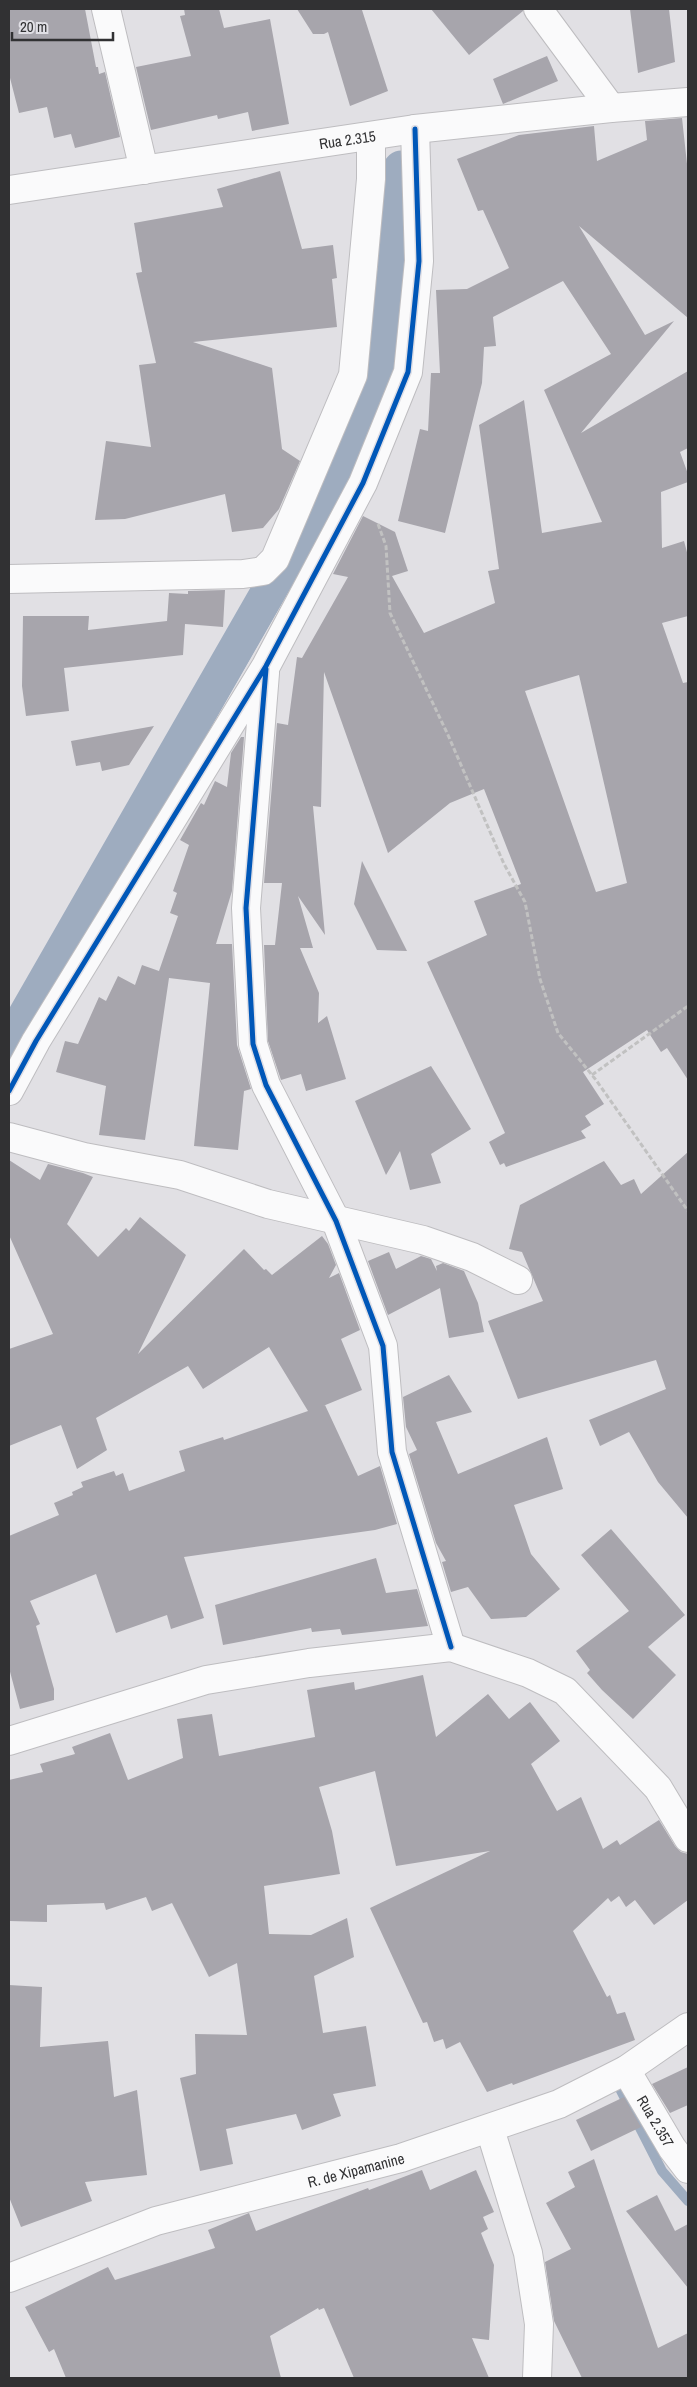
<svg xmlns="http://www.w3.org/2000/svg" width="697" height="2387" font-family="'Archivo Narrow',sans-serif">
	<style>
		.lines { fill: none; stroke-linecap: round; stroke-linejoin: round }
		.stream { stroke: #9eacbf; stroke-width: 10 }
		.canal { stroke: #9eacbf; stroke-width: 35 }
		.building { fill: #a7a5ac; fill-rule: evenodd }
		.minor-casing { stroke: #bebdc0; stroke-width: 30 }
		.tertiary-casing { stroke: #bebdc0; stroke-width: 30 }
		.path { stroke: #c1c1c1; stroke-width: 3; stroke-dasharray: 5 2.5; stroke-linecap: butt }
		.minor { stroke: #fafafb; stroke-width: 28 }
		.tertiary { stroke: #fafafb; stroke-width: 28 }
		.cycleway-casing { stroke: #e0dfe5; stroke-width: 8 }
		.cycleway { stroke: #0057b8; stroke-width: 5 }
		.labels { text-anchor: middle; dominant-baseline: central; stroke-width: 5; stroke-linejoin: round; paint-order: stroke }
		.street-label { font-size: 15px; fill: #313133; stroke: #e0dfe5 }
	</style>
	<rect width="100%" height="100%" fill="#e1e0e4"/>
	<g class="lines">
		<path class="stream" d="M 102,908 L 293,574 L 391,366 L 404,186
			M 614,2077 L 662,2171 L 688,2201"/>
		<path class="canal" d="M 9,1044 L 334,477 L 383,364 L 395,269 L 401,168"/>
	</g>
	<path class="building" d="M 9,9 L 85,9 L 96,67 L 98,67 L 99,74 L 105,72 L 120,137 L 75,148 L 71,134 L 54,138 L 47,107 L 19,113 L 9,74 Z
		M 184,9 L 219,9 L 224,28 L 270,19 L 289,124 L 252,131 L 248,112 L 218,119 L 217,115 L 151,130 L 136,67 L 191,56 L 180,16 L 185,15 Z
		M 297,9 L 365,9 L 362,10 L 388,91 L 350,106 L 328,32 L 324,34 L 313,34 Z
		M 431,9 L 523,9 L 523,11 L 469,55 Z
		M 630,9 L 669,9 L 675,62 L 638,73 Z
		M 547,56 L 558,81 L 503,104 L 493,79 Z
		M 682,118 L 688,173 L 688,318 L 579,226 L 645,335 L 674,321 L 581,433 L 688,371 L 688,448 L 680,452 L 688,474 L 688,482 L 661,492 L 662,548 L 684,541 L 688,556 L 688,616 L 662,623 L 683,683 L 688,682 L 688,1080 L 667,1048 L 661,1052 L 647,1030 L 583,1072 L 604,1104 L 585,1116 L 591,1125 L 581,1131 L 586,1138 L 506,1167 L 504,1163 L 500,1165 L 489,1142 L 505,1133 L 427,962 L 487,935 L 474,901 L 521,884 L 484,789 L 450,803 L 388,853 L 324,672 L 321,807 L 313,806 L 325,935 L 298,896 L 313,948 L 300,948 L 319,993 L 318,1023 L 327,1016 L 346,1079 L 306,1091 L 301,1074 L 281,1080 L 268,1041 L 264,945 L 275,945 L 282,883 L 264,883 L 277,723 L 288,725 L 297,657 L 302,658 L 348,577 L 333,574 L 363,516 L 395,532 L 408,571 L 392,576 L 424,633 L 495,603 L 488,571 L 499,569 L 479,425 L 524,400 L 542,533 L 602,522 L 544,390 L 611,354 L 563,281 L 493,317 L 496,346 L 484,347 L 482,383 L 445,533 L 398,521 L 420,429 L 428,431 L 431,373 L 440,373 L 436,290 L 467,289 L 509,268 L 483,210 L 478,211 L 457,159 L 519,135 L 594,126 L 597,161 L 647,140 L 645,121 ZM 579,675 L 627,883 L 596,892 L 525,691 Z
		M 280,171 L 302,249 L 333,245 L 337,278 L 332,279 L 337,327 L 193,342 L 272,368 L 282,449 L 300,461 L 279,509 L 263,528 L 232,532 L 225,494 L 125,519 L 95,520 L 106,441 L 151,447 L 139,365 L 156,363 L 136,273 L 142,272 L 134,223 L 223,207 L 217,189 Z
		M 225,590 L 223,627 L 185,624 L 183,655 L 64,668 L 69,711 L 26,716 L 22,686 L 23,616 L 89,616 L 88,630 L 167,621 L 169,593 L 188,594 L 188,591 Z
		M 154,726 L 129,765 L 102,771 L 100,762 L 76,766 L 71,741 Z
		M 241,737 L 244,737 L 232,891 L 216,944 L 232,944 L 237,1045 L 251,1089 L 244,1091 L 238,1150 L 194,1146 L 210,983 L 169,978 L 145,1140 L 99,1135 L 106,1086 L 56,1072 L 65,1041 L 78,1044 L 99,997 L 106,1001 L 118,976 L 135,985 L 142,965 L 159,971 L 178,916 L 170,913 L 177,893 L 173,891 L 189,845 L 180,840 L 201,803 L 204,805 L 215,781 L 227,787 L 231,753 Z
		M 362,861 L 407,951 L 377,950 L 354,904 Z
		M 431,1066 L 471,1129 L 431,1154 L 441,1183 L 410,1190 L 400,1151 L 386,1175 L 355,1101 Z
		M 688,1152 L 688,1518 L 658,1482 L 629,1432 L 600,1446 L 589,1420 L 666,1389 L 656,1360 L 518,1399 L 488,1321 L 543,1301 L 522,1252 L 509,1249 L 520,1205 L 604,1161 L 621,1185 L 634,1179 L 641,1194 Z
		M 9,1160 L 40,1180 L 48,1164 L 83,1173 L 93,1177 L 67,1224 L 98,1257 L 126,1228 L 129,1231 L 140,1217 L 186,1255 L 138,1354 L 244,1249 L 264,1270 L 266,1269 L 272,1275 L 322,1236 L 328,1244 L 336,1265 L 329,1278 L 339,1273 L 360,1330 L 341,1339 L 362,1390 L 323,1406 L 325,1405 L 358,1476 L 380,1466 L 397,1524 L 375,1530 L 184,1557 L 204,1618 L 171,1629 L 167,1615 L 116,1633 L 96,1574 L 30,1601 L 40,1624 L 36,1626 L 54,1689 L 54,1700 L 20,1709 L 9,1668 L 9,1536 L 59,1515 L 54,1503 L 73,1495 L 72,1492 L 83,1487 L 81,1482 L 114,1471 L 116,1476 L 123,1473 L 129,1491 L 185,1471 L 179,1451 L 223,1437 L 224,1440 L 308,1411 L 269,1347 L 203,1389 L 188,1366 L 96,1418 L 107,1450 L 77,1469 L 61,1425 L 9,1446 L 9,1349 L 53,1334 L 9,1235 Z
		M 389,1252 L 396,1269 L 421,1256 L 431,1259 L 437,1271 L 436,1266 L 443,1263 L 464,1271 L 478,1303 L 484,1332 L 449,1338 L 440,1288 L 388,1315 L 368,1261 Z
		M 449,1375 L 472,1412 L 436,1422 L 458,1474 L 547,1437 L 563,1489 L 514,1505 L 531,1554 L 560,1589 L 526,1617 L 491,1619 L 468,1587 L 451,1592 L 442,1562 L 446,1561 L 436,1543 L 409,1454 L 417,1450 L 406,1427 L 403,1397 Z
		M 611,1529 L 685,1615 L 648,1647 L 676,1675 L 633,1719 L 602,1690 L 587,1673 L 590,1670 L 576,1651 L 629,1611 L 581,1555 Z
		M 376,1558 L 386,1593 L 417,1589 L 428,1626 L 342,1635 L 340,1629 L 312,1632 L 311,1628 L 223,1645 L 215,1605 Z
		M 423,1675 L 436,1737 L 488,1694 L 509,1719 L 530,1702 L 560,1741 L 531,1764 L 557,1811 L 581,1797 L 603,1849 L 617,1840 L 620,1845 L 659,1820 L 675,1846 L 681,1852 L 688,1854 L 688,1900 L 654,1925 L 635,1900 L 626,1907 L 619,1896 L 611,1902 L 608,1898 L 573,1931 L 607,1997 L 610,1995 L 617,2014 L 625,2012 L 635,2040 L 513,2085 L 512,2083 L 487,2092 L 460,2042 L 446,2049 L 443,2039 L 434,2042 L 427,2022 L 423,2023 L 370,1908 L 490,1851 L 396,1866 L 375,1771 L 319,1787 L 332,1831 L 340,1874 L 264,1886 L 269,1934 L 311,1935 L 347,1918 L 354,1957 L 314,1976 L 323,2033 L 366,2026 L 376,2086 L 333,2094 L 341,2116 L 302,2130 L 296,2114 L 226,2129 L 233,2164 L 200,2171 L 180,2078 L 196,2074 L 195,2034 L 247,2035 L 237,1963 L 209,1977 L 172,1903 L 152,1911 L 146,1897 L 106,1910 L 104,1903 L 47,1905 L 47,1922 L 9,1921 L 9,1780 L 43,1772 L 40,1764 L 75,1754 L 72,1747 L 110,1733 L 128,1780 L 183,1758 L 177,1719 L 212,1714 L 219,1756 L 315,1737 L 307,1690 L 354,1682 L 355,1690 Z
		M 9,1985 L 42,1987 L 40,2047 L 108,2041 L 114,2097 L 137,2090 L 147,2175 L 85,2182 L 92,2201 L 21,2227 L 9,2197 Z
		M 688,2067 L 688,2105 L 670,2113 L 652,2084 Z
		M 624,2097 L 641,2127 L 591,2151 L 576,2120 Z
		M 594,2159 L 658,2348 L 688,2333 L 688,2378 L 582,2378 L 554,2321 L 545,2262 L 571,2249 L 546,2203 L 575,2187 L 568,2172 Z
		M 422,2170 L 430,2190 L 476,2170 L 494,2212 L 483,2217 L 488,2229 L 481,2233 L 494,2265 L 489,2340 L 472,2338 L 489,2378 L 354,2378 L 324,2308 L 319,2310 L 318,2308 L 270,2336 L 281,2378 L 66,2378 L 54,2349 L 49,2352 L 25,2307 L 108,2267 L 115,2280 L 215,2248 L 208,2230 L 249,2213 L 256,2231 L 368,2188 L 369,2190 Z
		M 657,2195 L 675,2231 L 688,2224 L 688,2288 L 626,2211 Z"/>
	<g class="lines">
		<g class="minor-casing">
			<g id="minor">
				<path d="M 106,9 L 144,170"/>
				<path d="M 538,9 L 611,108"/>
				<path id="s1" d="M 9,190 L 415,129 L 611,108 L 688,102"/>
				<path d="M 9,579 L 243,574 L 263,571 L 275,559 L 353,375 L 371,179 L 371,137"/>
				<path d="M 265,673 L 246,908 L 253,1044 L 266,1085 L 336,1221 L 383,1346 L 392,1452 L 451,1647"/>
				<path d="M 9,1091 L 36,1041 L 266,666 L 363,483 L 408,372 L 419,261 L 415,129"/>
				<path d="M 9,1137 L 84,1157 L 180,1175 L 268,1204 L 423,1240 L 472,1257 L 518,1280"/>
				<path d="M 9,1741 L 206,1680 L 309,1663 L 451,1647 L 528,1673 L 565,1691 L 658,1788 L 688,1838"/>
				<path id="s2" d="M 626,2070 L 672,2148 L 688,2169"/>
				<path d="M 490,2129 L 528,2253 L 539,2324 L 537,2378"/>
			</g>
		</g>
		<g class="tertiary-casing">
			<g id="tertiary">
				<path id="s3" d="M 9,2278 L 156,2221 L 401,2158 L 559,2104 L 626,2070 L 688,2027"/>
			</g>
		</g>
		<path class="path" d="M 378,524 L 386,546 L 390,613 L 448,735 L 504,864 L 525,902 L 540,979 L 558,1033 L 596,1080 L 688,1211
			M 592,1075 L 688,1006"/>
		<use href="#minor" class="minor"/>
		<use href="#tertiary" class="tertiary"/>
		<g class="cycleway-casing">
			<path id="cycleway" d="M 266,669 L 246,908 L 253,1044 L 266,1085 L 336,1221 L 383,1346 L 392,1452 L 451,1647
				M 9,1091 L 36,1041 L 266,666 L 363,483 L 408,372 L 419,261 L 415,129"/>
		</g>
		<use href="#cycleway" class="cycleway"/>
	</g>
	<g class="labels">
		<g class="street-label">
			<text stroke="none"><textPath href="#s1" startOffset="342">Rua 2.315</textPath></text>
			<text stroke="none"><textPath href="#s2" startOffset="59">Rua 2.357</textPath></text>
			<text stroke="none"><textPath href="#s3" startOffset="364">R. de Xipamanine</textPath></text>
		</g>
	</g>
	<rect width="697" height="2387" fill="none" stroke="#313133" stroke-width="20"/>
	<path d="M12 32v8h101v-8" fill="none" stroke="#313133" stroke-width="2.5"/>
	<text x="20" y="32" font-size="15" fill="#313133" stroke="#e0dfe5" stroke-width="4" paint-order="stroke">20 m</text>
</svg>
